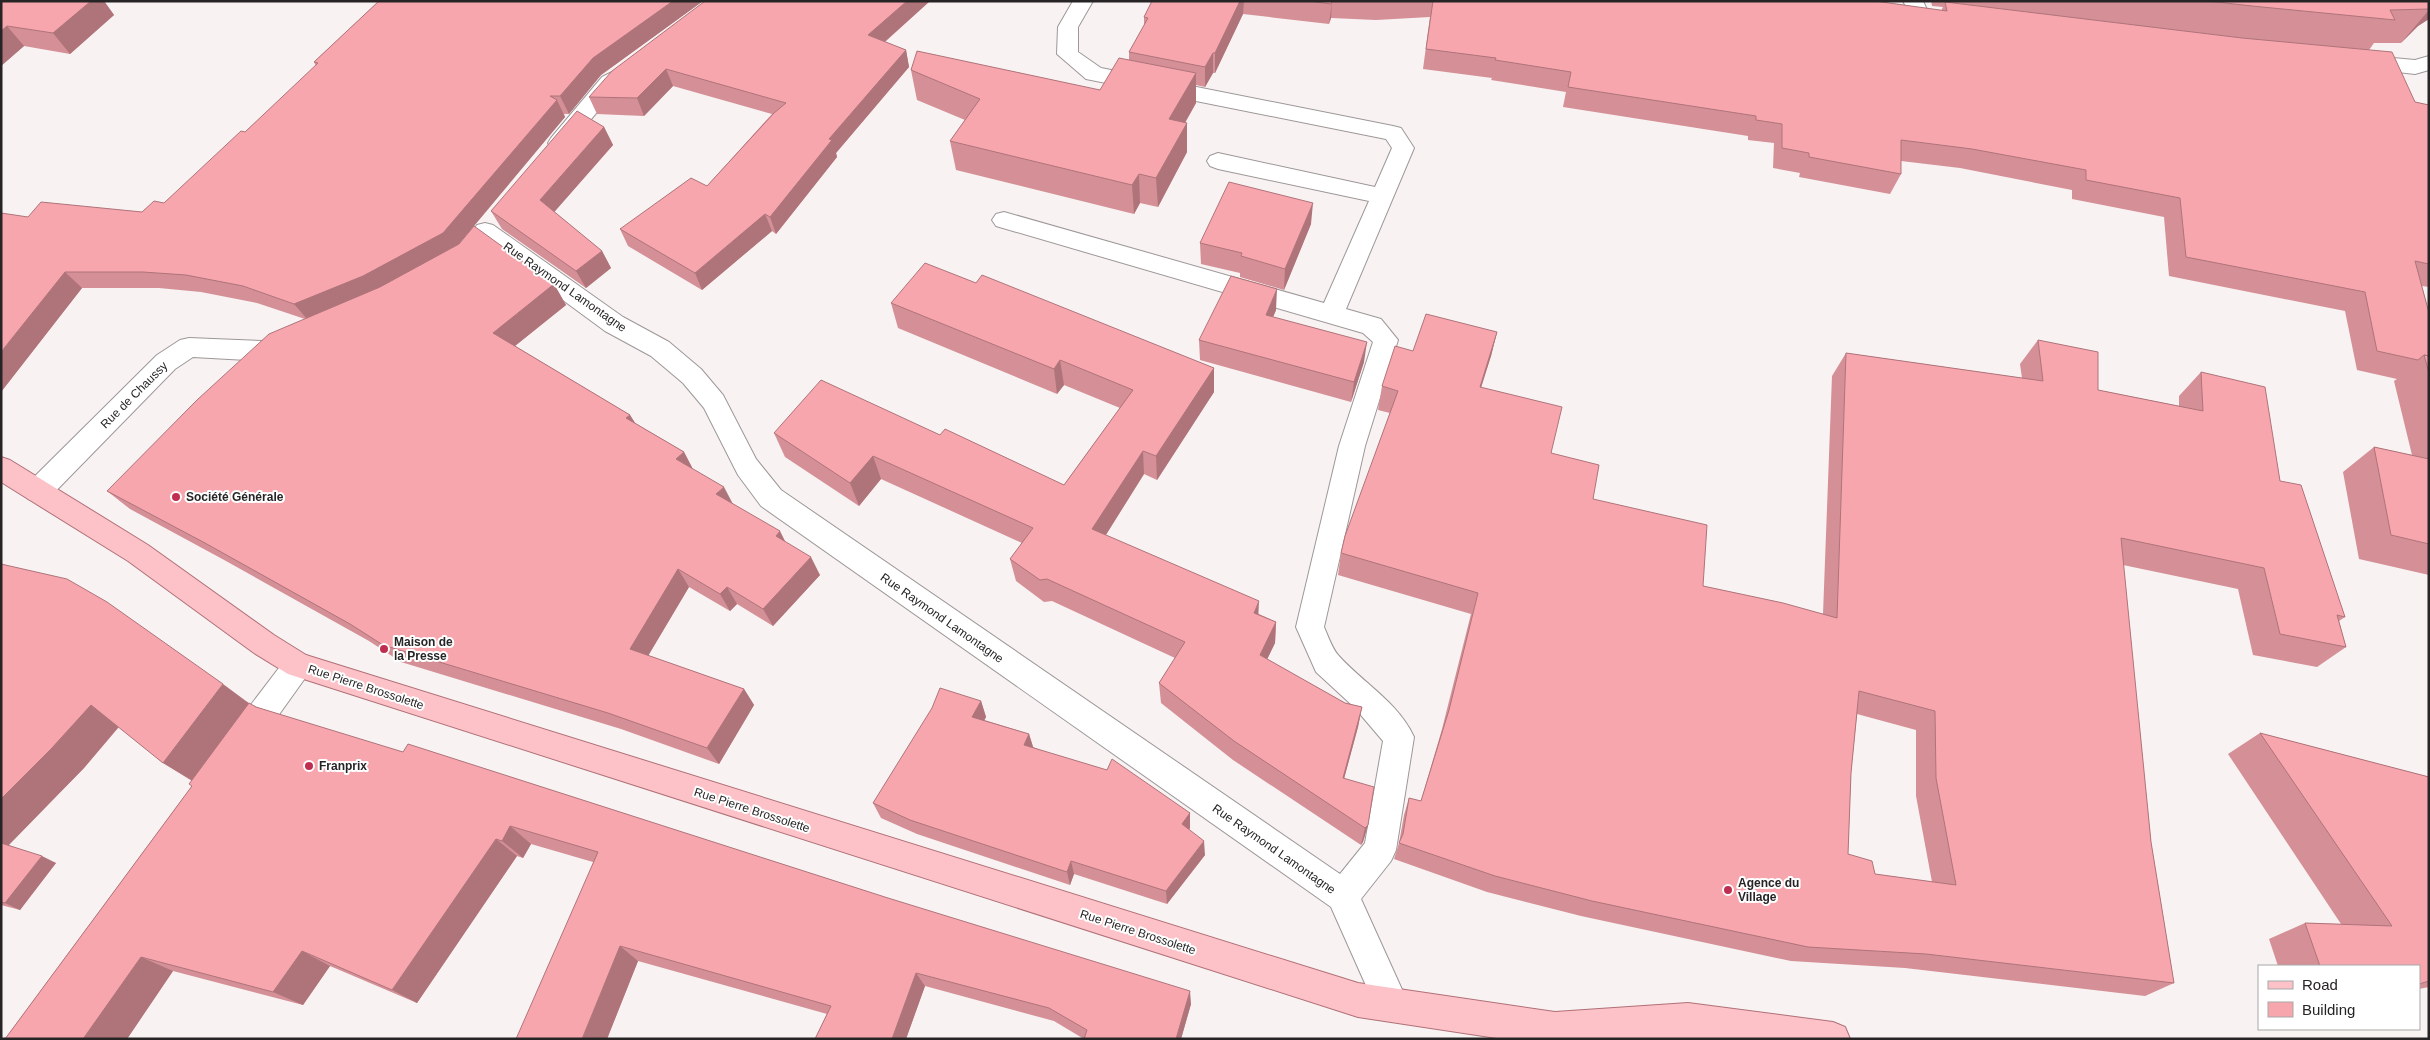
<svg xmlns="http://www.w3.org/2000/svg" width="2430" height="1040" font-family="Arial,sans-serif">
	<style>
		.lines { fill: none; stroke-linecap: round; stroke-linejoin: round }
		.minor-casing { stroke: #9d9798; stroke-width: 2 }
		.major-casing { stroke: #b07077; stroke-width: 2 }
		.minor { fill: #fff; fill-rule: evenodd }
		.major { fill: #fcc2c8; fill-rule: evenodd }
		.wall { fill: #d58f96; fill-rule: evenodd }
		.shaded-wall { fill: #ae747a }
		.building { fill: #f8a6ae; stroke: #ae747a; fill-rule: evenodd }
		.poi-dot { fill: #bf2e4f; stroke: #fff; stroke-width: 2 }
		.labels { text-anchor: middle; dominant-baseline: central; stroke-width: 4; stroke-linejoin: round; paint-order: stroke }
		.street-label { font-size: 12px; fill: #262424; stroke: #fff }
		.poi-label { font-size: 12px; font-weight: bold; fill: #262424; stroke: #fff; text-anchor: start }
	</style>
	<rect width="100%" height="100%" fill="#f8f2f2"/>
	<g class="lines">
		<g class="minor-casing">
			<path id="minor" d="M 1073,1 L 1093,1 L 1078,27 L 1078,52 L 1101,68 L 1393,126 L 1401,128 L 1414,148 L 1346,309 L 1381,319 L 1398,340 L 1365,446 L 1324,627 C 1328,636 1332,648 1338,655 C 1363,683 1398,702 1414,737 L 1396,850 L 1391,861 L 1361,899 L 1409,1005 L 1404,1017 L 1392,1022 L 1380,1017 L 1331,907 L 761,506 L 738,475 L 704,408 L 683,383 L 651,356 L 605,331 L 477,237 L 473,231 L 477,225 L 485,223 L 493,225 L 623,317 L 669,342 L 701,369 L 723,395 L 756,459 L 781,490 L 1340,874 L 1365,843 L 1383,741 L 1354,707 L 1316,672 L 1296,627 L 1339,446 L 1373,342 L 1363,333 L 996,226 L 992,220 L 996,214 L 1004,212 L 1324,303 L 1369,201 L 1218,169 L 1210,166 L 1207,161 L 1210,156 L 1218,153 L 1375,187 L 1392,148 L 1386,139 L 1086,79 L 1057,54 L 1058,27 Z
				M 1903,1 L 1923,1 L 1928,12 L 1925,16 L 1918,18 L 1911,16 Z
				M 2360,55 L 2415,60 L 2429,56 L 2429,70 L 2415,74 L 2353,67 L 2349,62 L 2353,57 Z
				M 618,69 L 626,71 L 629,76 L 618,87 L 567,148 L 559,150 L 551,148 L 548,143 L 551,138 L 602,77 Z
				M 286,333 L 295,335 L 299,342 L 295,349 L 264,361 L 193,357 L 175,369 L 48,499 L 38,502 L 28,499 L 24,491 L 28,483 L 157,355 L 180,340 L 189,338 L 262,341 Z
				M 298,652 L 308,656 L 313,665 L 308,674 L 253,751 L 242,755 L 231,751 L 227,741 L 231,731 L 288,656 Z"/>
		</g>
		<g class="major-casing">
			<path id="major" d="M 1,457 L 10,460 L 148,545 L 274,635 L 306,655 L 1358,983 L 1555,1012 L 1688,1003 L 1833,1022 L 1845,1027 L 1850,1039 L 1503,1039 L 1358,1017 L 288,674 L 254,653 L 128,561 L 1,482 Z"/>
		</g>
		<use href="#minor" class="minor"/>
		<use href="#major" class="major"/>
	</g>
	<path class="wall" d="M 1,1 L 104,1 L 114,15 L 70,54 L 24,46 L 1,66 Z
		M 379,1 L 703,1 L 601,75 L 569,114 L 564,114 L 565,117 L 458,244 L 554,284 L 566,305 L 515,346 L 630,415 L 635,423 L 684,452 L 693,470 L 733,504 L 785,542 L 820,575 L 773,626 L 737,604 L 730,611 L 689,587 L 648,656 L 744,689 L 754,705 L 719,764 L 621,729 L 401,662 L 369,641 L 226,561 L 130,509 L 107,491 L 305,319 L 257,303 L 201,292 L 159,288 L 82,288 L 1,392 L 28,217 L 142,212 L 164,203 L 245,132 L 316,66 L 314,62 Z
		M 705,1 L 930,1 L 885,42 L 906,50 L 909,67 L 836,153 L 837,157 L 776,234 L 772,231 L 702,290 L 628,246 L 620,229 L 707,186 L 772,114 L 673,86 L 644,116 L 597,114 L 589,97 Z
		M 1152,1 L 1875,1 L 1941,11 L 1943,7 L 1932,6 L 1931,1 L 2429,1 L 2429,19 L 2418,26 L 2401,43 L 2374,43 L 2369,50 L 2415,102 L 2429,105 L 2429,287 L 2422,286 L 2429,313 L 2429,575 L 2359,559 L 2343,472 L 2374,447 L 2412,455 L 2394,381 L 2397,379 L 2357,370 L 2345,311 L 2169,276 L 2164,217 L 2072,199 L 2072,190 L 1960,168 L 1901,161 L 1901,174 L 1890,194 L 1799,177 L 1800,173 L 1773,168 L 1774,143 L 1748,140 L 1748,136 L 1563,107 L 1566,92 L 1491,80 L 1492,78 L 1423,69 L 1430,17 L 1376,20 L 1331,18 L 1329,24 L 1243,14 L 1215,73 L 1213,73 L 1205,87 L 1196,85 L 1196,103 L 1185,123 L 1187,123 L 1187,152 L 1158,207 L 1140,203 L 1134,214 L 956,170 L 950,141 L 965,120 L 917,100 L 911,70 L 1100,90 L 1129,60 L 1129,52 L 1144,26 L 1144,17 Z
		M 604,127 L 613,145 L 554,212 L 602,251 L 611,268 L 586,288 L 502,229 L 491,211 Z
		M 1311,224 L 1284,290 L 1240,277 L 1240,273 L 1201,264 L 1200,243 Z
		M 976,283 L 1214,368 L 1214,392 L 1157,480 L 1144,474 L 1106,535 L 1259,614 L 1276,622 L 1275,643 L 1267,659 L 1345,703 L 1362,707 L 1358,727 L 1344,779 L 1368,825 L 1363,842 L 1361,845 L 1233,760 L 1161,703 L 1159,683 L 1175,658 L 1052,601 L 1044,602 L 1016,581 L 1010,559 L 1022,543 L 881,479 L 859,506 L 785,457 L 774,433 L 940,435 L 1064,485 L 1120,408 L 1064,385 L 1057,394 L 898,328 L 891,303 Z
		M 1276,310 L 1273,317 L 1364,362 L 1351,402 L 1200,360 L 1199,340 Z
		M 1497,332 L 1491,356 L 1481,387 L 1551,453 L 1593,499 L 1703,586 L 1823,614 L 1832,376 L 1846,353 L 2022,378 L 2020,364 L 2038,340 L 2098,390 L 2179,406 L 2179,396 L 2201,372 L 2280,481 L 2345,617 L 2339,621 L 2346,647 L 2317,667 L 2253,655 L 2238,589 L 2123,565 L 2151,842 L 2174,983 L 2145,996 L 1905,968 L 1791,961 L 1581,916 L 1487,892 L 1394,859 L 1399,843 L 1404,815 L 1409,798 L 1421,801 L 1442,729 L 1471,614 L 1338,575 L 1341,553 L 1390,413 L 1378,410 L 1382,386 L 1413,351 ZM 1857,714 L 1916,730 L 1916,796 L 1932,882 L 1875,874 L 1848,854 L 1851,773 Z
		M 1,564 L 256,707 L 1191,1004 L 1181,1039 L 1084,1039 L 1054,1021 L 925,986 L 906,1039 L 815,1039 L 827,1014 L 638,961 L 607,1039 L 593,862 L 531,844 L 523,858 L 517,856 L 417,1003 L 330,966 L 303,1005 L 173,971 L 127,1039 L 5,1039 L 192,786 L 192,781 L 163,763 L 119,727 L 84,768 L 8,845 L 56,863 L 20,910 L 1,905 Z
		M 981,701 L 986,717 L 984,720 L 1029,734 L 1033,747 L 1190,813 L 1190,828 L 1189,829 L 1205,855 L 1167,904 L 1074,874 L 1070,885 L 917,834 L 881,818 L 873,803 Z
		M 2260,733 L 2429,777 L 2429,987 L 2419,989 L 2419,966 L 2278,966 L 2269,939 L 2305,923 L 2341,924 L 2228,754 Z"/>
	<path class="shaded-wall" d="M 91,1 L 104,1 L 114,15 L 70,54 L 53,33 Z
		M 673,1 L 703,1 L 601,75 L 569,114 L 560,96 L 593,58 Z
		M 907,1 L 930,1 L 872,53 L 868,35 Z
		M 1240,1 L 1244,1 L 1243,14 L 1215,73 L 1215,53 Z
		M 1332,1 L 1331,18 L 1329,24 Z
		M 2429,10 L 2429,19 L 2418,26 L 2401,43 Z
		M 7,26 L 24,46 L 1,66 L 1,31 Z
		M 906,50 L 909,67 L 836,153 L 837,157 L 776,234 L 770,217 L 829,139 Z
		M 1213,53 L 1213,73 L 1205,87 L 1205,67 Z
		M 666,69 L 673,86 L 644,116 L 637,98 Z
		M 1196,73 L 1196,103 L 1170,149 L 1169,119 Z
		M 557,100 L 565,117 L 454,250 L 375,292 L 308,320 L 294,304 Z
		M 1187,123 L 1187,152 L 1158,207 L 1156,178 Z
		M 604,127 L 613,145 L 549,218 L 540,200 Z
		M 1139,174 L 1140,203 L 1134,214 L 1132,185 Z
		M 1313,203 L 1311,224 L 1284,290 L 1285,269 Z
		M 765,214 L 772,231 L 702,290 L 695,273 Z
		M 602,251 L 611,268 L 586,288 L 576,271 Z
		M 65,272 L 82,288 L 1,392 L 1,352 Z
		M 554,284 L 566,305 L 506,353 L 493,333 Z
		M 1277,289 L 1276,310 L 1265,336 L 1266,315 Z
		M 1497,332 L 1491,356 L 1474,410 L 1480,387 Z
		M 1367,342 L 1364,362 L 1351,402 L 1354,382 Z
		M 1060,360 L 1064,385 L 1057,394 L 1054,369 Z
		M 1214,368 L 1214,392 L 1157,480 L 1156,456 Z
		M 630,415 L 642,434 L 626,418 Z
		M 1143,451 L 1144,474 L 1095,552 L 1092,529 Z
		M 684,452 L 694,471 L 676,459 Z
		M 873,456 L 881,479 L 859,506 L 850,483 Z
		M 724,487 L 734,506 L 716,494 Z
		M 780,531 L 789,549 L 776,536 Z
		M 811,557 L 820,575 L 773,626 L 763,609 Z
		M 678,569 L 689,587 L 642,666 L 630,649 Z
		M 727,587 L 737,604 L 730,611 L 720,594 Z
		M 1259,601 L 1258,622 L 1254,613 Z
		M 1276,622 L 1275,643 L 1259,676 L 1260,655 Z
		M 223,684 L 250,704 L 193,781 L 163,763 Z
		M 744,689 L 754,705 L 719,764 L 707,748 Z
		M 981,701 L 986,717 L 978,733 L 972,717 Z
		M 91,705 L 121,724 L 84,768 L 8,846 L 1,843 L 1,799 Z
		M 1362,707 L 1358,727 L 1339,797 L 1343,778 Z
		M 1029,734 L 1034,750 L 1024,745 Z
		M 1190,813 L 1190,828 L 1183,838 L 1182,824 Z
		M 1368,825 L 1363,842 L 1361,845 L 1365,828 Z
		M 510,826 L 531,844 L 523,858 L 502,841 Z
		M 496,839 L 517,856 L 417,1003 L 392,990 Z
		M 1204,841 L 1205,855 L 1167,904 L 1166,891 Z
		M 42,856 L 56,863 L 20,910 L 5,903 Z
		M 1071,861 L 1074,874 L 1070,885 L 1067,872 Z
		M 620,946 L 638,961 L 607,1039 L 582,1039 Z
		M 302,951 L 330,966 L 303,1005 L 273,992 Z
		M 141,957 L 173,971 L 127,1039 L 83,1039 Z
		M 916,973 L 925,986 L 906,1039 L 892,1039 Z
		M 1190,991 L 1191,1004 L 1181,1039 L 1176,1039 Z"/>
	<path class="building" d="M 1,1 L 91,1 L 53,33 L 7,26 L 1,31 Z
		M 379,1 L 673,1 L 593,58 L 560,96 L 550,96 L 557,100 L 443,233 L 363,276 L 294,304 L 243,286 L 186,275 L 143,272 L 65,272 L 1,352 L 1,213 L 28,217 L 41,202 L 142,212 L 154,201 L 164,203 L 241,131 L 245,132 L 318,63 L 314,62 Z
		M 705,1 L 907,1 L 868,35 L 906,50 L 829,139 L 832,140 L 770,217 L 765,214 L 695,273 L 620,229 L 691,178 L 707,186 L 774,113 L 786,103 L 666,69 L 637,98 L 589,97 L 612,71 Z
		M 1152,1 L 1240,1 L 1215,53 L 1213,53 L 1205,67 L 1129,52 L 1148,18 L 1144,17 Z
		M 1309,1 L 1332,1 L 1331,4 Z
		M 1433,1 L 1875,1 L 1947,11 L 1945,2 L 2242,38 L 2392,52 L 2415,102 L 2429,105 L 2429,264 L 2415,261 L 2429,313 L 2429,356 L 2424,355 L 2418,360 L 2377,351 L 2365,292 L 2186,257 L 2180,198 L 2086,180 L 2086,170 L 1972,149 L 1901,140 L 1901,174 L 1809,157 L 1809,153 L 1782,148 L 1782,124 L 1756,120 L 1756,116 L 1568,87 L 1571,72 L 1495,60 L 1496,58 L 1426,49 Z
		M 2208,1 L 2429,1 L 2429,9 L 2390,10 L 2395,20 L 2252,6 Z
		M 917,51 L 1100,90 L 1119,58 L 1196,73 L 1169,119 L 1187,123 L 1156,178 L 1139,174 L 1132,185 L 950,141 L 980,99 L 911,70 Z
		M 577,111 L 604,127 L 540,200 L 602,251 L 576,271 L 491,211 Z
		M 1229,182 L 1313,203 L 1285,269 L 1241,256 L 1242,253 L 1200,243 Z
		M 474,226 L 554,284 L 493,333 L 630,415 L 626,418 L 684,452 L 676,459 L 724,487 L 716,494 L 780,531 L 776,536 L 811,557 L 763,609 L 727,587 L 720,594 L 678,569 L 630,649 L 744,689 L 707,748 L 608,713 L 383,645 L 350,624 L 205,543 L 107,491 L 197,400 L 269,334 L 380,287 L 459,244 Z
		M 925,263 L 976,283 L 982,275 L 1214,368 L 1156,456 L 1143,451 L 1092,529 L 1259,601 L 1254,613 L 1276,622 L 1260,655 L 1345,703 L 1362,707 L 1343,778 L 1374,787 L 1368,825 L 1365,828 L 1234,741 L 1159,683 L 1185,642 L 1047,579 L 1040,580 L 1010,559 L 1033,528 L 873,456 L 850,483 L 774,433 L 821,380 L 940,435 L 945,429 L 1064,485 L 1133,390 L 1060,360 L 1054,369 L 891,303 Z
		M 1231,276 L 1277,289 L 1266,315 L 1367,342 L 1354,382 L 1199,340 Z
		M 1426,314 L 1497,332 L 1480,387 L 1562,407 L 1551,453 L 1599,465 L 1593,499 L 1707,525 L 1703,586 L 1783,603 L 1837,618 L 1846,353 L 2043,381 L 2038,340 L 2098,352 L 2098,390 L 2203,411 L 2201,372 L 2265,387 L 2280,481 L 2301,485 L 2345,617 L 2337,615 L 2346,647 L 2280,634 L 2264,568 L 2121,538 L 2151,842 L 2174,983 L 1926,954 L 1808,947 L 1592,901 L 1495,876 L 1399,843 L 1403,834 L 1409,798 L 1421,801 L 1449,710 L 1478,593 L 1341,553 L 1345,536 L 1398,391 L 1382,386 L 1395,346 L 1413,351 ZM 1859,691 L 1935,711 L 1936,778 L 1956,885 L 1875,874 L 1872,861 L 1848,854 L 1851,773 Z
		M 2424,355 L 2429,356 L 2429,373 Z
		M 2374,447 L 2429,459 L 2429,544 L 2391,535 Z
		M 1,564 L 67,579 L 107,602 L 223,684 L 163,763 L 91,705 L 51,749 L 1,799 Z
		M 940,688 L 981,701 L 972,717 L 1029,734 L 1024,745 L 1107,770 L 1112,759 L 1190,813 L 1182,824 L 1204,841 L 1166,891 L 1071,861 L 1067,872 L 910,820 L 873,803 L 932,708 Z
		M 249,703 L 256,707 L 403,752 L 408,744 L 888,898 L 1190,991 L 1176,1039 L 1084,1039 L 1087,1030 L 1049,1008 L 916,973 L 892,1039 L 815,1039 L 831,1006 L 620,946 L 582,1039 L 516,1039 L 598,852 L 510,826 L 502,841 L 496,839 L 392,990 L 302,951 L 273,992 L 141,957 L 83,1039 L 5,1039 L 192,786 L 189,784 Z
		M 2260,733 L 2429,777 L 2429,981 L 2419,984 L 2419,966 L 2320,966 L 2305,923 L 2392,926 Z
		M 1,843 L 42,856 L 5,903 L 1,902 Z"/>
	<g class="poi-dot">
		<circle cx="176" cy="497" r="5"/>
		<circle cx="384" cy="649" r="5"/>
		<circle cx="309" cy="766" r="5"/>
		<circle cx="1728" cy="890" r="5"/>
	</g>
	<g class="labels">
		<g class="street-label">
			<text transform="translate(565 287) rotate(35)">Rue Raymond Lamontagne</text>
			<text transform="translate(134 395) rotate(-45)">Rue de Chaussy</text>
			<text transform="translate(942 618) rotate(35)">Rue Raymond Lamontagne</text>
			<text transform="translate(366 687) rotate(18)">Rue Pierre Brossolette</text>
			<text transform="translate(752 810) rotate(18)">Rue Pierre Brossolette</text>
			<text transform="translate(1274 849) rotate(35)">Rue Raymond Lamontagne</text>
			<text transform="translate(1138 932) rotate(18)">Rue Pierre Brossolette</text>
		</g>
		<g class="poi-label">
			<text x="186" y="497">Société Générale</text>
			<text x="394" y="642">Maison de<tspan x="394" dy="14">la Presse</tspan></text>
			<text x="319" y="766">Franprix</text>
			<text x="1738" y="883">Agence du<tspan x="1738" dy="14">Village</tspan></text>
		</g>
	</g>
	<rect width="2430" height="1040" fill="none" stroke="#262424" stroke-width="5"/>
	<rect x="2258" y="965" width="162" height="65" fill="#ffffff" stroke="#a8a7a7"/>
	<rect x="2268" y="981" width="25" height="8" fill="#fcc2c8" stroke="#a8a7a7"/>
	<text x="2302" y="990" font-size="15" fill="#262424">Road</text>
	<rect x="2268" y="1002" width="25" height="15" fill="#f8a6ae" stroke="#a8a7a7"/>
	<text x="2302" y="1015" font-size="15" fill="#262424">Building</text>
</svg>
